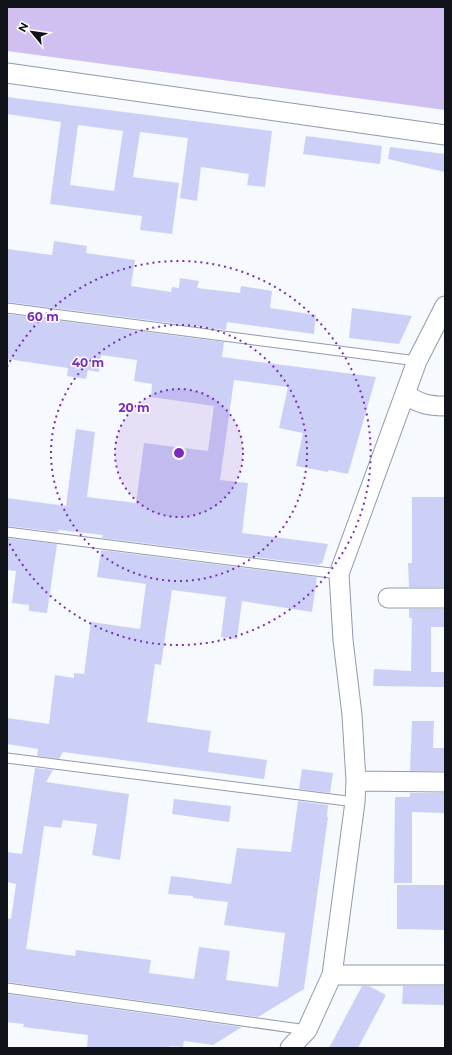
<svg xmlns="http://www.w3.org/2000/svg" width="452" height="1055" font-family="Montserrat,sans-serif">
	<style>
		.green { fill: #cfc0f1 }
		.building { fill: #ccd0f6; fill-rule: evenodd }
		.lines { fill: none; stroke-linecap: round; stroke-linejoin: round }
		.service-casing { stroke: #909bad; stroke-width: 11 }
		.minor-casing { stroke: #909bad; stroke-width: 21 }
		.service { stroke: #fff; stroke-width: 9 }
		.minor { stroke: #fff; stroke-width: 19 }
		.ring { fill: none; stroke: #7b2cbf; stroke-width: 2; stroke-dasharray: 2 4 }
		.centre { fill: #7b2cbf; stroke: #fff; stroke-width: 2 }
		.ring-label { font-size: 12px; text-anchor: middle; font-weight: bold; fill: #7b2cbf; stroke: #fff; stroke-width: 3; stroke-linejoin: round; paint-order: stroke }
	</style>
	<rect width="100%" height="100%" fill="#f6f9fd"/>
	<path class="green" d="M 7,7 L 445,7 L 445,110 L 7,51 Z"/>
	<path class="building" d="M 7,97 L 272,131 L 265,187 L 247,185 L 249,174 L 201,167 L 197,201 L 180,198 L 188,138 L 140,132 L 133,177 L 179,183 L 172,234 L 140,230 L 142,216 L 50,204 L 61,122 L 7,114 ZM 78,125 L 123,131 L 114,191 L 70,185 Z
		M 306,136 L 382,146 L 380,164 L 303,154 Z
		M 390,147 L 445,154 L 445,172 L 388,159 Z
		M 54,241 L 87,246 L 86,253 L 135,260 L 131,286 L 171,292 L 172,287 L 179,288 L 180,278 L 199,281 L 197,288 L 240,293 L 241,286 L 272,291 L 270,308 L 316,315 L 314,334 L 227,322 L 226,330 L 7,302 L 7,249 L 52,255 Z
		M 352,308 L 412,316 L 399,344 L 349,338 Z
		M 7,314 L 224,342 L 222,357 L 376,377 L 348,474 L 329,470 L 328,472 L 296,466 L 303,433 L 279,428 L 288,387 L 234,380 L 220,480 L 248,483 L 242,533 L 328,544 L 322,564 L 320,563 L 319,565 L 102,538 L 103,535 L 59,530 L 58,532 L 7,526 L 7,498 L 66,506 L 76,429 L 95,432 L 87,497 L 136,503 L 144,443 L 208,451 L 214,406 L 151,397 L 152,384 L 134,381 L 137,360 L 101,355 L 99,372 L 88,370 L 86,379 L 67,376 L 68,368 L 7,359 Z
		M 412,497 L 445,497 L 445,587 L 409,587 L 408,563 L 412,563 Z
		M 7,538 L 57,544 L 47,613 L 29,611 L 29,605 L 12,603 L 16,571 L 7,570 Z
		M 101,550 L 317,577 L 312,612 L 242,601 L 237,639 L 221,637 L 226,597 L 172,590 L 161,665 L 155,664 L 147,722 L 211,731 L 208,752 L 267,760 L 264,779 L 63,752 L 59,759 L 37,756 L 38,749 L 7,744 L 7,718 L 49,724 L 55,675 L 74,678 L 74,673 L 84,674 L 91,622 L 140,629 L 146,584 L 97,577 Z
		M 409,609 L 445,609 L 445,627 L 431,627 L 431,672 L 445,672 L 444,687 L 373,686 L 374,669 L 411,671 L 412,618 L 409,618 Z
		M 412,721 L 434,721 L 433,748 L 445,748 L 445,771 L 410,771 Z
		M 35,768 L 53,770 L 46,782 L 129,794 L 120,860 L 92,855 L 97,824 L 63,820 L 61,828 L 44,826 L 26,949 L 75,956 L 76,950 L 151,960 L 149,973 L 194,979 L 199,947 L 230,951 L 226,980 L 278,987 L 285,933 L 224,925 L 228,902 L 193,898 L 193,896 L 168,894 L 171,876 L 231,884 L 237,848 L 291,852 L 298,801 L 328,805 L 327,817 L 328,817 L 304,989 L 258,1017 L 7,982 L 7,918 L 11,919 L 16,884 L 7,882 L 7,852 L 22,854 Z
		M 302,769 L 333,773 L 330,793 L 299,789 Z
		M 410,793 L 445,793 L 445,813 L 412,812 L 412,883 L 394,883 L 395,797 L 410,797 Z
		M 174,799 L 231,806 L 229,822 L 172,814 Z
		M 397,885 L 445,885 L 445,930 L 397,929 Z
		M 362,986 L 369,986 L 386,995 L 358,1048 L 329,1048 Z
		M 403,986 L 445,986 L 445,1005 L 402,1004 Z
		M 7,994 L 242,1027 L 213,1045 L 184,1041 L 183,1047 L 170,1046 L 170,1048 L 87,1048 L 88,1035 L 23,1027 L 24,1024 L 7,1022 Z"/>
	<g class="lines">
		<g class="service-casing">
			<path id="service" d="M 7,308 L 417,361
				M 7,532 L 339,574
				M 7,758 L 355,802
				M 7,988 L 307,1030"/>
		</g>
		<g class="minor-casing">
			<path id="minor" d="M 7,73 L 445,135
				M 405,394 C 420,404 428,406 445,406
				M 388,598 L 445,598
				M 356,781 L 445,782
				M 332,975 L 445,975
				M 290,1048 L 307,1030 L 332,975 L 355,802 L 356,781 L 352,715 L 343,640 L 339,574 L 417,361 L 445,306"/>
		</g>
		<use href="#service" class="service"/>
		<use href="#minor" class="minor"/>
	</g>
	<circle cx="179" cy="453" r="64" fill="#7b2cbf" fill-opacity=".12"/>
	<g class="ring">
		<circle cx="179" cy="453" r="64"/>
		<circle cx="179" cy="453" r="128"/>
		<path d="M7 367A192 192 0 1 1 7 539"/>
	</g>
	<circle cx="179" cy="453" r="6" class="centre"/>
	<g class="ring-label">
		<text x="43" y="321">60 m</text>
		<text x="88" y="367">40 m</text>
		<text x="134" y="412">20 m</text>
	</g>
	<rect width="452" height="1055" fill="none" stroke="#10141a" stroke-width="16"/>
	<g transform="translate(32 32) rotate(299)" stroke="#ffffff" stroke-width="3" paint-order="stroke">
	<path d="M0-3L7 15L0 10L-7 15Z" fill="#10141a"/>
	<text y="-6" font-size="11" font-weight="bold" text-anchor="middle" fill="#10141a">N</text>
	</g>
</svg>
